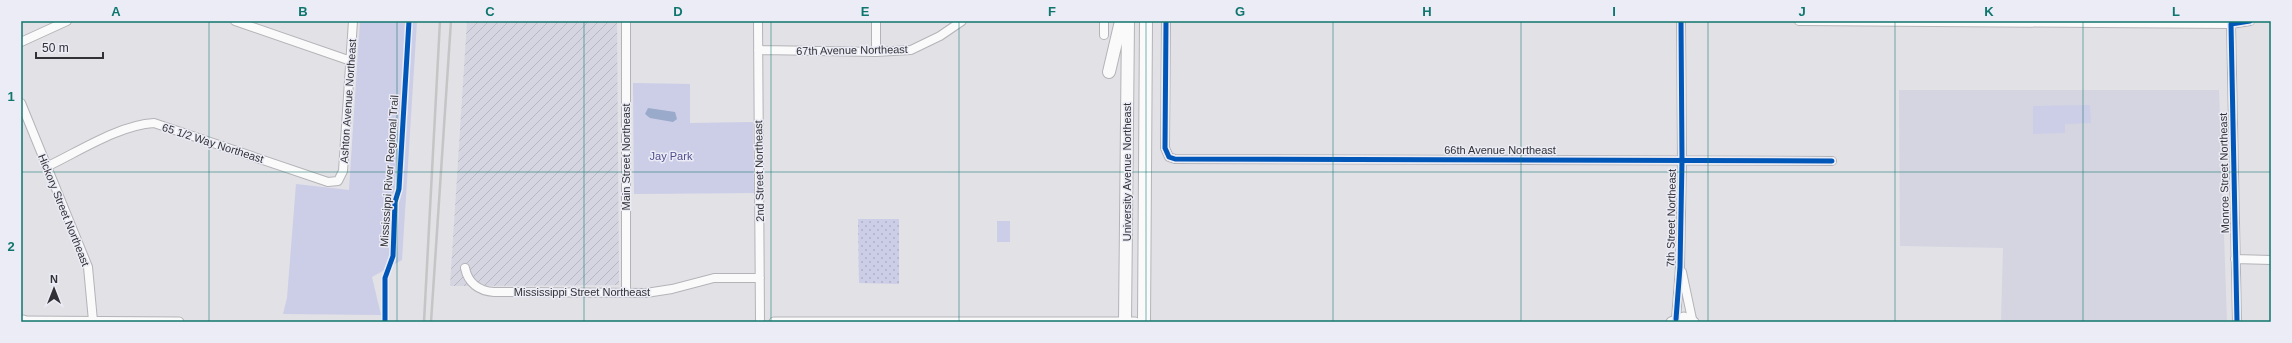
<svg xmlns="http://www.w3.org/2000/svg" width="2292" height="343" font-family="Arial,sans-serif">
	<style>
		.built { fill: #d5d5e1 }
		.industrial { fill: url(#industrial-furrows) }
		.grass { fill: url(#grass-dots) }
		.park { fill: #cccde7 }
		.water { fill: #9aaacb }
		.lines { fill: none; stroke-linecap: round; stroke-linejoin: round }
		.minor-casing { stroke: #b4b4b8; stroke-width: 10 }
		.tertiary-casing { stroke: #b4b4b8; stroke-width: 11 }
		.secondary-casing { stroke: #b4b4b8; stroke-width: 13 }
		.primary-casing { stroke: #b4b4b8; stroke-width: 14 }
		.minor { stroke: #fafafb; stroke-width: 8 }
		.tertiary { stroke: #fafafb; stroke-width: 9 }
		.secondary { stroke: #fafafb; stroke-width: 11 }
		.primary { stroke: #fafafb; stroke-width: 12 }
		.rail { stroke: #c5c5c6; stroke-width: 2.5 }
		.cycleway-casing { stroke: #ebecf6; stroke-width: 8 }
		.cycleway { stroke: #0057b8; stroke-width: 5 }
		.grid { fill: none; stroke: #0f766e; stroke-width: 1; stroke-opacity: 0.55 }
		.labels { text-anchor: middle; dominant-baseline: central; stroke-width: 3; stroke-linejoin: round; paint-order: stroke }
		.street-label { font-size: 11px; fill: #323236; stroke: #ebecf6 }
		.park-label { font-size: 11px; fill: #4f4d8d; stroke: #ebecf6 }
		.neatline { fill: none; stroke: #0f766e; stroke-width: 1.5 }
		.grid-label { font-size: 13px; text-anchor: middle; font-weight: bold; fill: #0f766e }
	</style>
	<defs>
		<pattern id="industrial-furrows" width="10" height="10" patternUnits="userSpaceOnUse"><rect width="10" height="10" fill="#d5d5e1"/><path d="M-1 1l2-2M0 10L10 0M9 11l2-2" fill="none" stroke="#b7b7c2"/></pattern>
		<pattern id="grass-dots" width="8" height="8" patternUnits="userSpaceOnUse"><rect width="8" height="8" fill="#cccde7"/><path d="M2 2h.1M6 6h.1" fill="none" stroke="#b0b0c7" stroke-width="1.8" stroke-linecap="round"/></pattern>
	</defs>
	<rect width="100%" height="100%" fill="#e1e1e6"/>
	<path class="built" d="M 1899,90 L 2219,90 L 2227,322 L 2001,322 L 2003,248 L 1900,246 Z"/>
	<path class="industrial" d="M 467,21 L 617,21 L 619,285 L 450,286 Z"/>
	<path class="grass" d="M 858,219 L 899,219 L 899,284 L 859,283 Z"/>
	<path class="park" d="M 360,21 L 417,21 L 402,260 L 372,277 L 381,315 L 283,314 L 287,298 L 296,184 L 349,190 Z
		M 633,83 L 690,84 L 690,123 L 753,122 L 754,193 L 634,194 Z
		M 2090,105 L 2091,123 L 2065,124 L 2065,133 L 2033,134 L 2033,106 Z
		M 997,221 L 1010,221 L 1010,242 L 997,242 Z"/>
	<path class="water" d="M 648,108 L 675,112 L 677,119 L 673,122 L 650,118 L 645,114 Z"/>
	<g class="lines">
		<g class="minor-casing">
			<path id="minor" d="M 235,21 L 351,61
				M 626,21 L 626,293
				M 758,21 L 760,322
				M 1166,21 L 1165,148 L 1169,157 L 1175,159 L 1832,161
				M 1799,21 L 2231,24 L 2250,21
				M 2231,24 L 2237,322
				M 1104,35 L 1104,21
				M 21,42 L 67,21
				M 758,50 L 876,52 L 911,50 L 940,36 L 962,21
				M 876,52 L 876,21
				M 21,103 L 88,267 L 93,321
				M 46,167 C 78,152 119,125 154,123 L 328,182 L 338,181 L 343,171 L 353,21
				M 2235,259 L 2271,260
				M 465,268 C 468,283 479,291 494,292 L 646,293 L 672,289 L 714,278 L 760,278
				M 1682,272 L 1692,319
				M 1676,319 L 1680,267 L 1682,161 L 1681,21"/>
		</g>
		<g class="tertiary-casing">
			<path id="tertiary" d="M 21,321 L 179,322
				M 774,322 L 1135,322
				M 1671,322 L 1684,317 L 1694,322"/>
		</g>
		<g class="secondary-casing">
			<path id="secondary" d="M 21,322 L 23,321"/>
		</g>
		<g class="primary-casing">
			<path id="primary" d="M 1109,72 L 1121,21
				M 1125,322 L 1128,21
				M 1144,322 L 1146,21"/>
		</g>
		<use href="#minor" class="minor"/>
		<use href="#tertiary" class="tertiary"/>
		<use href="#secondary" class="secondary"/>
		<use href="#primary" class="primary"/>
		<path class="rail" d="M 424,322 L 440,21
			M 431,322 L 451,21"/>
		<g class="cycleway-casing">
			<path id="cycleway" d="M 1166,21 L 1165,148 L 1169,157 L 1175,159 L 1832,161
				M 1676,319 L 1680,267 L 1682,161 L 1681,21
				M 385,322 L 385,278 L 393,256 L 395,202 L 399,189 L 409,21
				M 2237,322 L 2231,24 L 2250,21"/>
		</g>
		<use href="#cycleway" class="cycleway"/>
	</g>
	<path class="grid" d="M 209,21 L 209,322M 397,21 L 397,322M 584,21 L 584,322M 771,21 L 771,322M 959,21 L 959,322M 1146,21 L 1146,322M 1333,21 L 1333,322M 1521,21 L 1521,322M 1708,21 L 1708,322M 1895,21 L 1895,322M 2083,21 L 2083,322M 21,172 L 2271,172"/>
	<g class="labels">
		<g class="street-label">
			<text transform="translate(852 50) rotate(-1)">67th Avenue Northeast</text>
			<text transform="translate(348 101) rotate(-86)">Ashton Avenue Northeast</text>
			<text transform="translate(213 143) rotate(18)">65 1/2 Way Northeast</text>
			<text x="1500" y="150">66th Avenue Northeast</text>
			<text transform="translate(626 157) rotate(-90)">Main Street Northeast</text>
			<text transform="translate(389 171) rotate(-86)">Mississippi River Regional Trail</text>
			<text transform="translate(759 171) rotate(-91)">2nd Street Northeast</text>
			<text transform="translate(1127 172) rotate(-90)">University Avenue Northeast</text>
			<text transform="translate(2224 173) rotate(-91)">Monroe Street Northeast</text>
			<text transform="translate(64 210) rotate(68)">Hickory Street Northeast</text>
			<text transform="translate(1671 218) rotate(-89)">7th Street Northeast</text>
			<text x="582" y="292">Mississippi Street Northeast</text>
		</g>
		<g class="park-label">
			<text x="671" y="156">Jay Park</text>
		</g>
	</g>
	<rect width="2292" height="343" fill="none" stroke="#ebecf6" stroke-width="44"/>
	<g transform="translate(54 289)" stroke="#ebecf6" stroke-width="3" paint-order="stroke">
	<path d="M0-3L7 15L0 10L-7 15Z" fill="#323236"/>
	<text y="-6" font-size="11" font-weight="bold" text-anchor="middle" fill="#323236">N</text>
	</g>
	<path d="M36 52v6h67v-6" fill="none" stroke="#323236" stroke-width="2"/>
	<text x="42" y="52" font-size="12" fill="#323236" stroke="#ebecf6" stroke-width="3" paint-order="stroke">50 m</text>
	<rect x="22" y="22" width="2248" height="299" class="neatline"/>
	<g class="grid-label">
		<text x="116" y="16">A</text>
		<text x="303" y="16">B</text>
		<text x="490" y="16">C</text>
		<text x="678" y="16">D</text>
		<text x="865" y="16">E</text>
		<text x="1052" y="16">F</text>
		<text x="1240" y="16">G</text>
		<text x="1427" y="16">H</text>
		<text x="1614" y="16">I</text>
		<text x="1802" y="16">J</text>
		<text x="1989" y="16">K</text>
		<text x="2176" y="16">L</text>
		<text x="11" y="101">1</text>
		<text x="11" y="251">2</text>
	</g>
</svg>
